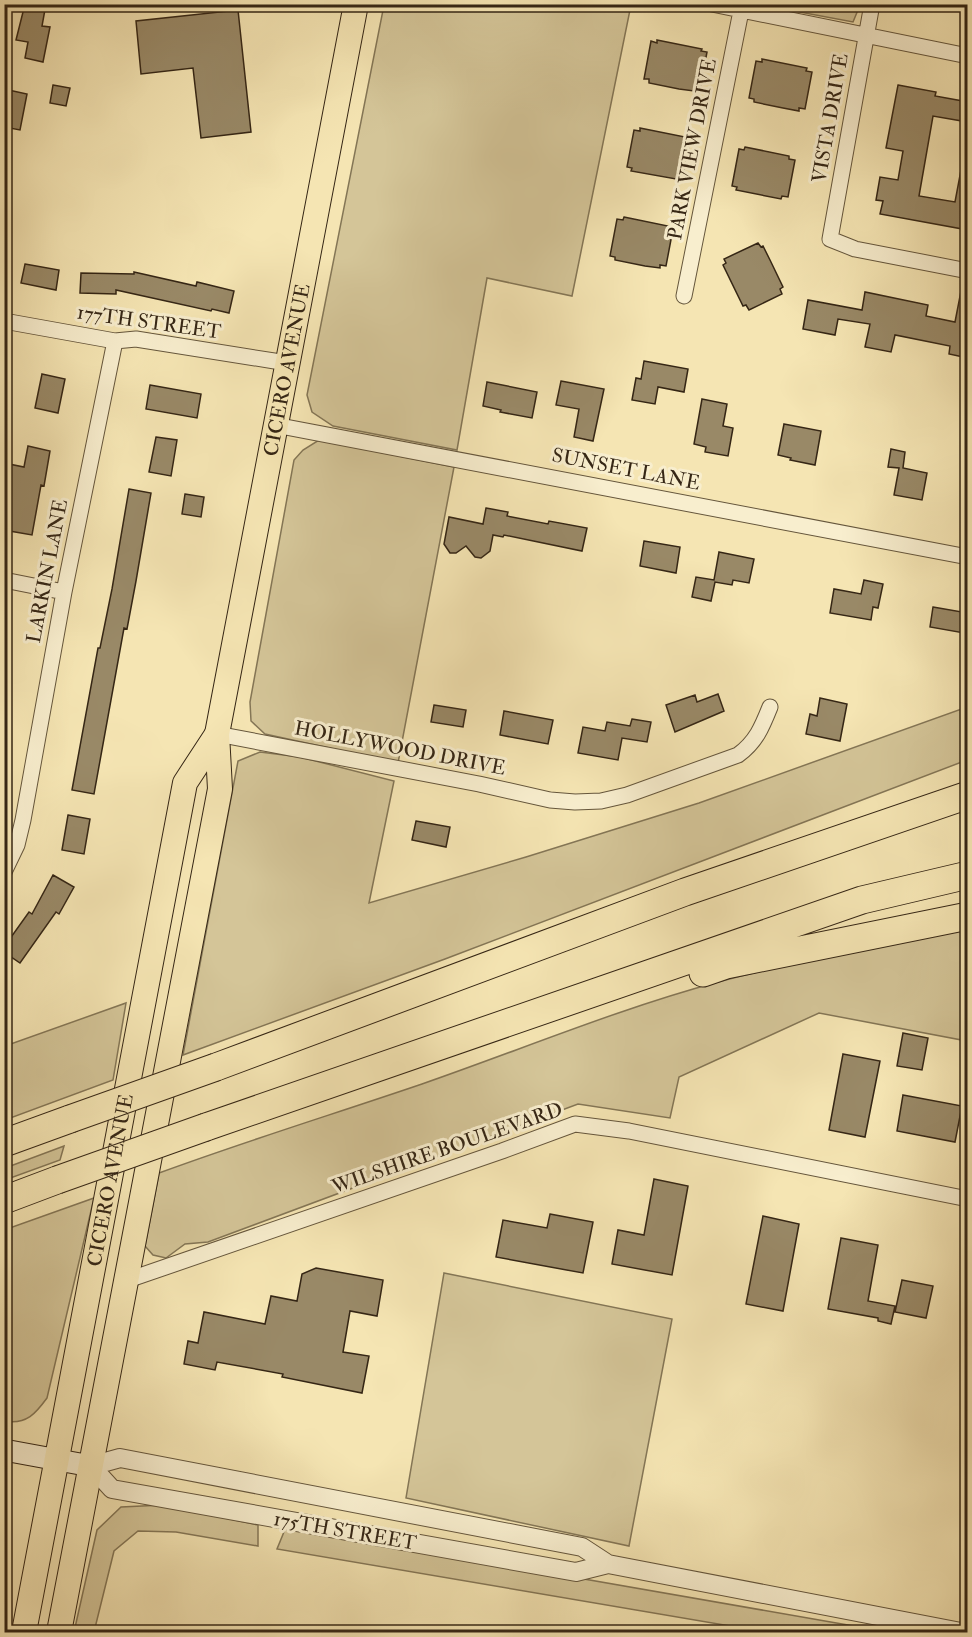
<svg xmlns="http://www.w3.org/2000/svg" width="972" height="1637" font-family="'IM FELL Double Pica',serif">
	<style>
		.green { fill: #d4c598; stroke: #847656; stroke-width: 1.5 }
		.building { fill: #998967; stroke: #352615; stroke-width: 1.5 }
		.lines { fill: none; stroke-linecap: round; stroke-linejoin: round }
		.minor-casing { stroke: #65563c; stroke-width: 17 }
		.tertiary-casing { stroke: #65563c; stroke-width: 20 }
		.secondary-casing { stroke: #352615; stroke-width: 23 }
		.primary-casing { stroke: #352615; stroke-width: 26 }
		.motorway-casing { stroke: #352615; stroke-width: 29 }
		.minor { stroke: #f8eece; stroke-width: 15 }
		.tertiary { stroke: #f8eece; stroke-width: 18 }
		.secondary { stroke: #f8eece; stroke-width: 21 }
		.primary { stroke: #f5e5b3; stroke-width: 24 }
		.motorway { stroke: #f5e5b3; stroke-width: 27 }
		.motorway-bridge-casing { stroke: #352615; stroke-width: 29; stroke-linecap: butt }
		.motorway-bridge { stroke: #f5e5b3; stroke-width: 27 }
		.labels { text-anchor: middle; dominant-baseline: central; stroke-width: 6; stroke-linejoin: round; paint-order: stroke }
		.street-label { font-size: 20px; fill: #352615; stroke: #f8eece }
	</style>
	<rect width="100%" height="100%" fill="#f5e5b3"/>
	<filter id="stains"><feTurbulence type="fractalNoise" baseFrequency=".00333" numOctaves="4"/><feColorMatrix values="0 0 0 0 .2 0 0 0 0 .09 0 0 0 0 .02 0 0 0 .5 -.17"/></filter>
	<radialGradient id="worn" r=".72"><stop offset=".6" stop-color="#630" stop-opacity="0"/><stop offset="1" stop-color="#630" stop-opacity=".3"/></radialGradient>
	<path class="green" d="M 384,5 L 631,5 L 572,296 L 487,278 L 457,450 L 333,426 L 312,412 L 307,395 Z
		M 762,5 L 860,4 L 860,5 L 853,22 Z
		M 319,440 L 454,467 L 398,763 L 265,734 L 251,721 L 250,702 L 294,460 L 303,450 Z
		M 967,707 L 967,760 L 445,959 L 183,1055 L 238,761 L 260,752 L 300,757 L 394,781 L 369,903 L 526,857 L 699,803 Z
		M 967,929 L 967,1041 L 819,1013 L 679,1077 L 670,1118 L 578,1104 L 208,1242 L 185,1244 L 166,1258 L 153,1255 L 145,1246 L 159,1173 C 246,1141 334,1114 422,1084 C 520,1050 618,1009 718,982 C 800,960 884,946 967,929 Z
		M 126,1003 L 113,1080 L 5,1120 L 5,1046 Z
		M 64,1146 L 60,1160 L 5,1180 L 5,1168 Z
		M 94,1198 L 47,1398 C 36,1413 27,1425 4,1421 L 4,1230 Z
		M 444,1273 L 672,1319 L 629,1546 L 406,1498 Z
		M 163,1505 L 258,1525 L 258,1546 L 176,1532 L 138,1531 L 114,1551 L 94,1632 L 74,1632 L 97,1530 L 121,1507 Z
		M 286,1527 L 888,1632 L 766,1632 L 277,1549 Z"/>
	<path class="building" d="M 25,4 L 46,4 L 42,26 L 50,27 L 43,62 L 25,58 L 28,42 L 16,40 Z
		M 238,10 L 251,132 L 201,138 L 193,68 L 141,74 L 136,21 Z
		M 657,40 L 702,49 L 701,51 L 707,52 L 700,89 L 694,88 L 694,91 L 679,89 L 649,83 L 649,79 L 644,79 L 651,41 L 657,43 Z
		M 762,59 L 807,68 L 806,71 L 812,72 L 805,109 L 799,108 L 799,111 L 783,108 L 754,102 L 754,99 L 749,98 L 756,61 L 762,62 Z
		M 53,85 L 70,88 L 66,106 L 50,103 Z
		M 898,85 L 936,92 L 935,96 L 968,102 L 968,122 L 933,116 L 919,196 L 955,202 L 961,170 L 968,170 L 968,230 L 880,214 L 883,201 L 876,200 L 880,177 L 898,180 L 903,151 L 886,148 Z
		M 4,89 L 27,94 L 20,130 L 4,127 Z
		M 640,128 L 685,137 L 684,140 L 690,141 L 683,177 L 677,176 L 676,179 L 631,171 L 632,168 L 627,167 L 634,130 L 640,131 Z
		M 745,147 L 789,156 L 789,159 L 795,160 L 788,197 L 782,196 L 781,199 L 736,190 L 737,187 L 732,186 L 739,149 L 744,150 Z
		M 624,217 L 668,226 L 668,229 L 673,229 L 666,266 L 660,265 L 660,268 L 645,266 L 615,260 L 615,257 L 610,256 L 617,219 L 623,220 Z
		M 758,243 L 761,247 L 763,246 L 770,260 L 783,287 L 780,289 L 782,294 L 749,310 L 746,305 L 743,306 L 723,265 L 726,263 L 724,259 Z
		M 25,264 L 59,270 L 56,290 L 21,283 Z
		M 134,272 L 196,286 L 197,282 L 234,291 L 229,313 L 212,309 L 211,311 L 116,290 L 116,294 L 80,293 L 81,273 L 134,274 Z
		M 961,291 L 968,292 L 968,358 L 949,354 L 950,346 L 895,335 L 891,352 L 865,347 L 870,324 L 838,319 L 835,335 L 803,329 L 808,300 L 862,310 L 865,292 L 928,305 L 926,316 L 955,322 Z
		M 644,361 L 688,369 L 684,392 L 658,387 L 655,404 L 632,400 L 636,378 L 641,379 Z
		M 42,374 L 65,379 L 58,413 L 35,408 Z
		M 561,381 L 604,389 L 593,441 L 574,437 L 579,409 L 556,405 Z
		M 487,382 L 537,392 L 532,418 L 500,412 L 501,410 L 483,406 Z
		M 150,385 L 201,394 L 197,418 L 146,409 Z
		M 702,399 L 727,404 L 723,426 L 733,428 L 728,456 L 705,452 L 706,447 L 694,444 Z
		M 784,424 L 821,431 L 815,465 L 790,460 L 791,458 L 778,455 Z
		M 156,437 L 177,440 L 171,476 L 149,472 Z
		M 28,446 L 50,451 L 44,486 L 41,485 L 32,535 L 4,530 L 4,463 L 24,467 Z
		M 891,449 L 905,452 L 903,468 L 927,473 L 922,500 L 894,495 L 899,468 L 888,467 Z
		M 129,489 L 151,493 L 136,581 L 127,629 L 124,628 L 94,794 L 72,790 L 98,648 L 100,648 L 112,589 Z
		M 185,494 L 204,497 L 201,517 L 182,514 Z
		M 486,508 L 508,512 L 507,516 L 548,524 L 549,521 L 587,528 L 582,551 L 504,535 L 503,537 L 493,535 L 490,551 L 481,558 L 475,557 L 466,546 L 456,553 L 450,553 L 444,544 L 449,517 L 483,524 Z
		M 644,541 L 680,547 L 676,573 L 640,566 Z
		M 719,552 L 754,559 L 749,583 L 733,580 L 732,585 L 715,582 L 711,601 L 692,597 L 696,577 L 714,580 Z
		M 864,580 L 883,584 L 878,608 L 873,607 L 871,620 L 830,613 L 834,589 L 861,594 Z
		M 933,607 L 968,613 L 964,633 L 930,627 Z
		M 718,694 L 724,711 L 675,732 L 666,705 L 695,695 L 697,702 Z
		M 820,698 L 847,704 L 840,741 L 806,734 L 810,714 L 817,716 Z
		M 434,705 L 466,710 L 463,727 L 431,722 Z
		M 504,711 L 553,720 L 548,744 L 500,735 Z
		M 632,719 L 651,722 L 647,742 L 622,738 L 618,760 L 578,753 L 583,727 L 605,731 L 607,722 L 630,726 Z
		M 68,815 L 90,819 L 84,854 L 62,850 Z
		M 416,821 L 450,827 L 446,847 L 412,840 Z
		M 53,875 L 74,887 L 59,914 L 56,912 L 20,963 L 4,952 L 4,947 L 29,912 L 32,914 Z
		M 903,1033 L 928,1038 L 922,1070 L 897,1066 Z
		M 843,1054 L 880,1061 L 865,1137 L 829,1130 Z
		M 903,1095 L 962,1106 L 955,1142 L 897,1131 Z
		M 654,1179 L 688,1186 L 672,1275 L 612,1264 L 618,1230 L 644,1235 Z
		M 550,1214 L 593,1222 L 583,1273 L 496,1257 L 503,1220 L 547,1228 Z
		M 763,1216 L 799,1224 L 783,1311 L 746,1304 Z
		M 841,1238 L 878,1245 L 868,1301 L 895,1306 L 891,1324 L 878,1321 L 878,1318 L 828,1309 Z
		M 316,1268 L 383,1280 L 377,1316 L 350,1311 L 343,1352 L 369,1356 L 362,1393 L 282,1377 L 283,1374 L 217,1362 L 215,1370 L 184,1364 L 188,1341 L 198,1343 L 204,1312 L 265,1324 L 271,1296 L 297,1301 L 302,1274 Z
		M 902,1280 L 933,1286 L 926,1318 L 895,1312 Z"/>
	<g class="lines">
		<g class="minor-casing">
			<path id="minor" d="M 712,4 L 968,56
				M 872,4 L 830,239 L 855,249 L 968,271
				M 684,296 L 741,11
				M 4,321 L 115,341 L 136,339 L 287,363
				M 275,425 L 968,557
				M 4,580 L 64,592
				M 217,734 L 479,784 L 550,800 L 575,802 L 601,801 L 627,795 L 738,755 C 756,742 762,727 770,707
				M 4,872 L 17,845 L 23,820 L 64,592 L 115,341
				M 125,1281 L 502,1151 L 575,1124 L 629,1131 L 968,1199"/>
		</g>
		<g class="tertiary-casing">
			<path id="tertiary" d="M 608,1564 L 576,1572 L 112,1489 L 91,1466 L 120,1458 L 582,1547 L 608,1564 L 961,1632"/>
		</g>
		<g class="secondary-casing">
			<path id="secondary" d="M 4,1450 L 91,1466"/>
		</g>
		<g class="primary-casing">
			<g id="primary">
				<path id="s1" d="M 24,1632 L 185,783 L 217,734"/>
				<path id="s2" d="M 59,1632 L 220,789 L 217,734 L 356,4"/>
			</g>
		</g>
		<g class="motorway-casing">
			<path id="motorway" d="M 703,973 L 726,965 L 968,916
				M 216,1067 L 685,892 L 968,795
				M 206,1127 L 862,900 L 968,875
				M 4,1143 L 70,1119
				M 4,1200 L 57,1180"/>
		</g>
		<use href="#minor" class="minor"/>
		<use href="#tertiary" class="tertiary"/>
		<use href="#secondary" class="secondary"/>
		<use href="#primary" class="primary"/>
		<use href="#motorway" class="motorway"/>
		<g class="motorway-bridge-casing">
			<path id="motorway-bridge" d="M 70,1119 L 216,1067
				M 57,1180 L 206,1127"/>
		</g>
		<use href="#motorway-bridge" class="motorway-bridge"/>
	</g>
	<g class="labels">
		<g class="street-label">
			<text transform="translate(830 118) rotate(-80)">VISTA DRIVE</text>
			<text transform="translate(692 149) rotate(-79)">PARK VIEW DRIVE</text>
			<text transform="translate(149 322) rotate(8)">177TH STREET</text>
			<text stroke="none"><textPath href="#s2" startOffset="1284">CICERO AVENUE</textPath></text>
			<text transform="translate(626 469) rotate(11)">SUNSET LANE</text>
			<text transform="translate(47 571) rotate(-79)">LARKIN LANE</text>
			<text transform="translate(400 748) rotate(11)">HOLLYWOOD DRIVE</text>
			<text transform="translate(447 1148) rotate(-19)">WILSHIRE BOULEVARD</text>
			<text stroke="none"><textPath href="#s1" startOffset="460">CICERO AVENUE</textPath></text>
			<text transform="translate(345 1531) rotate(10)">175TH STREET</text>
		</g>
	</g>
	<rect width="972" height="1637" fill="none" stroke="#f5e5b3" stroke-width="24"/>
	<rect x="6" y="6" width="960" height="1625" fill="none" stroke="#352615" stroke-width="3"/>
	<rect x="12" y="12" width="948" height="1613" fill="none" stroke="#352615" stroke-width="1.5"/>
	<rect width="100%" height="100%" filter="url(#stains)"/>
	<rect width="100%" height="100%" fill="url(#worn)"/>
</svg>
